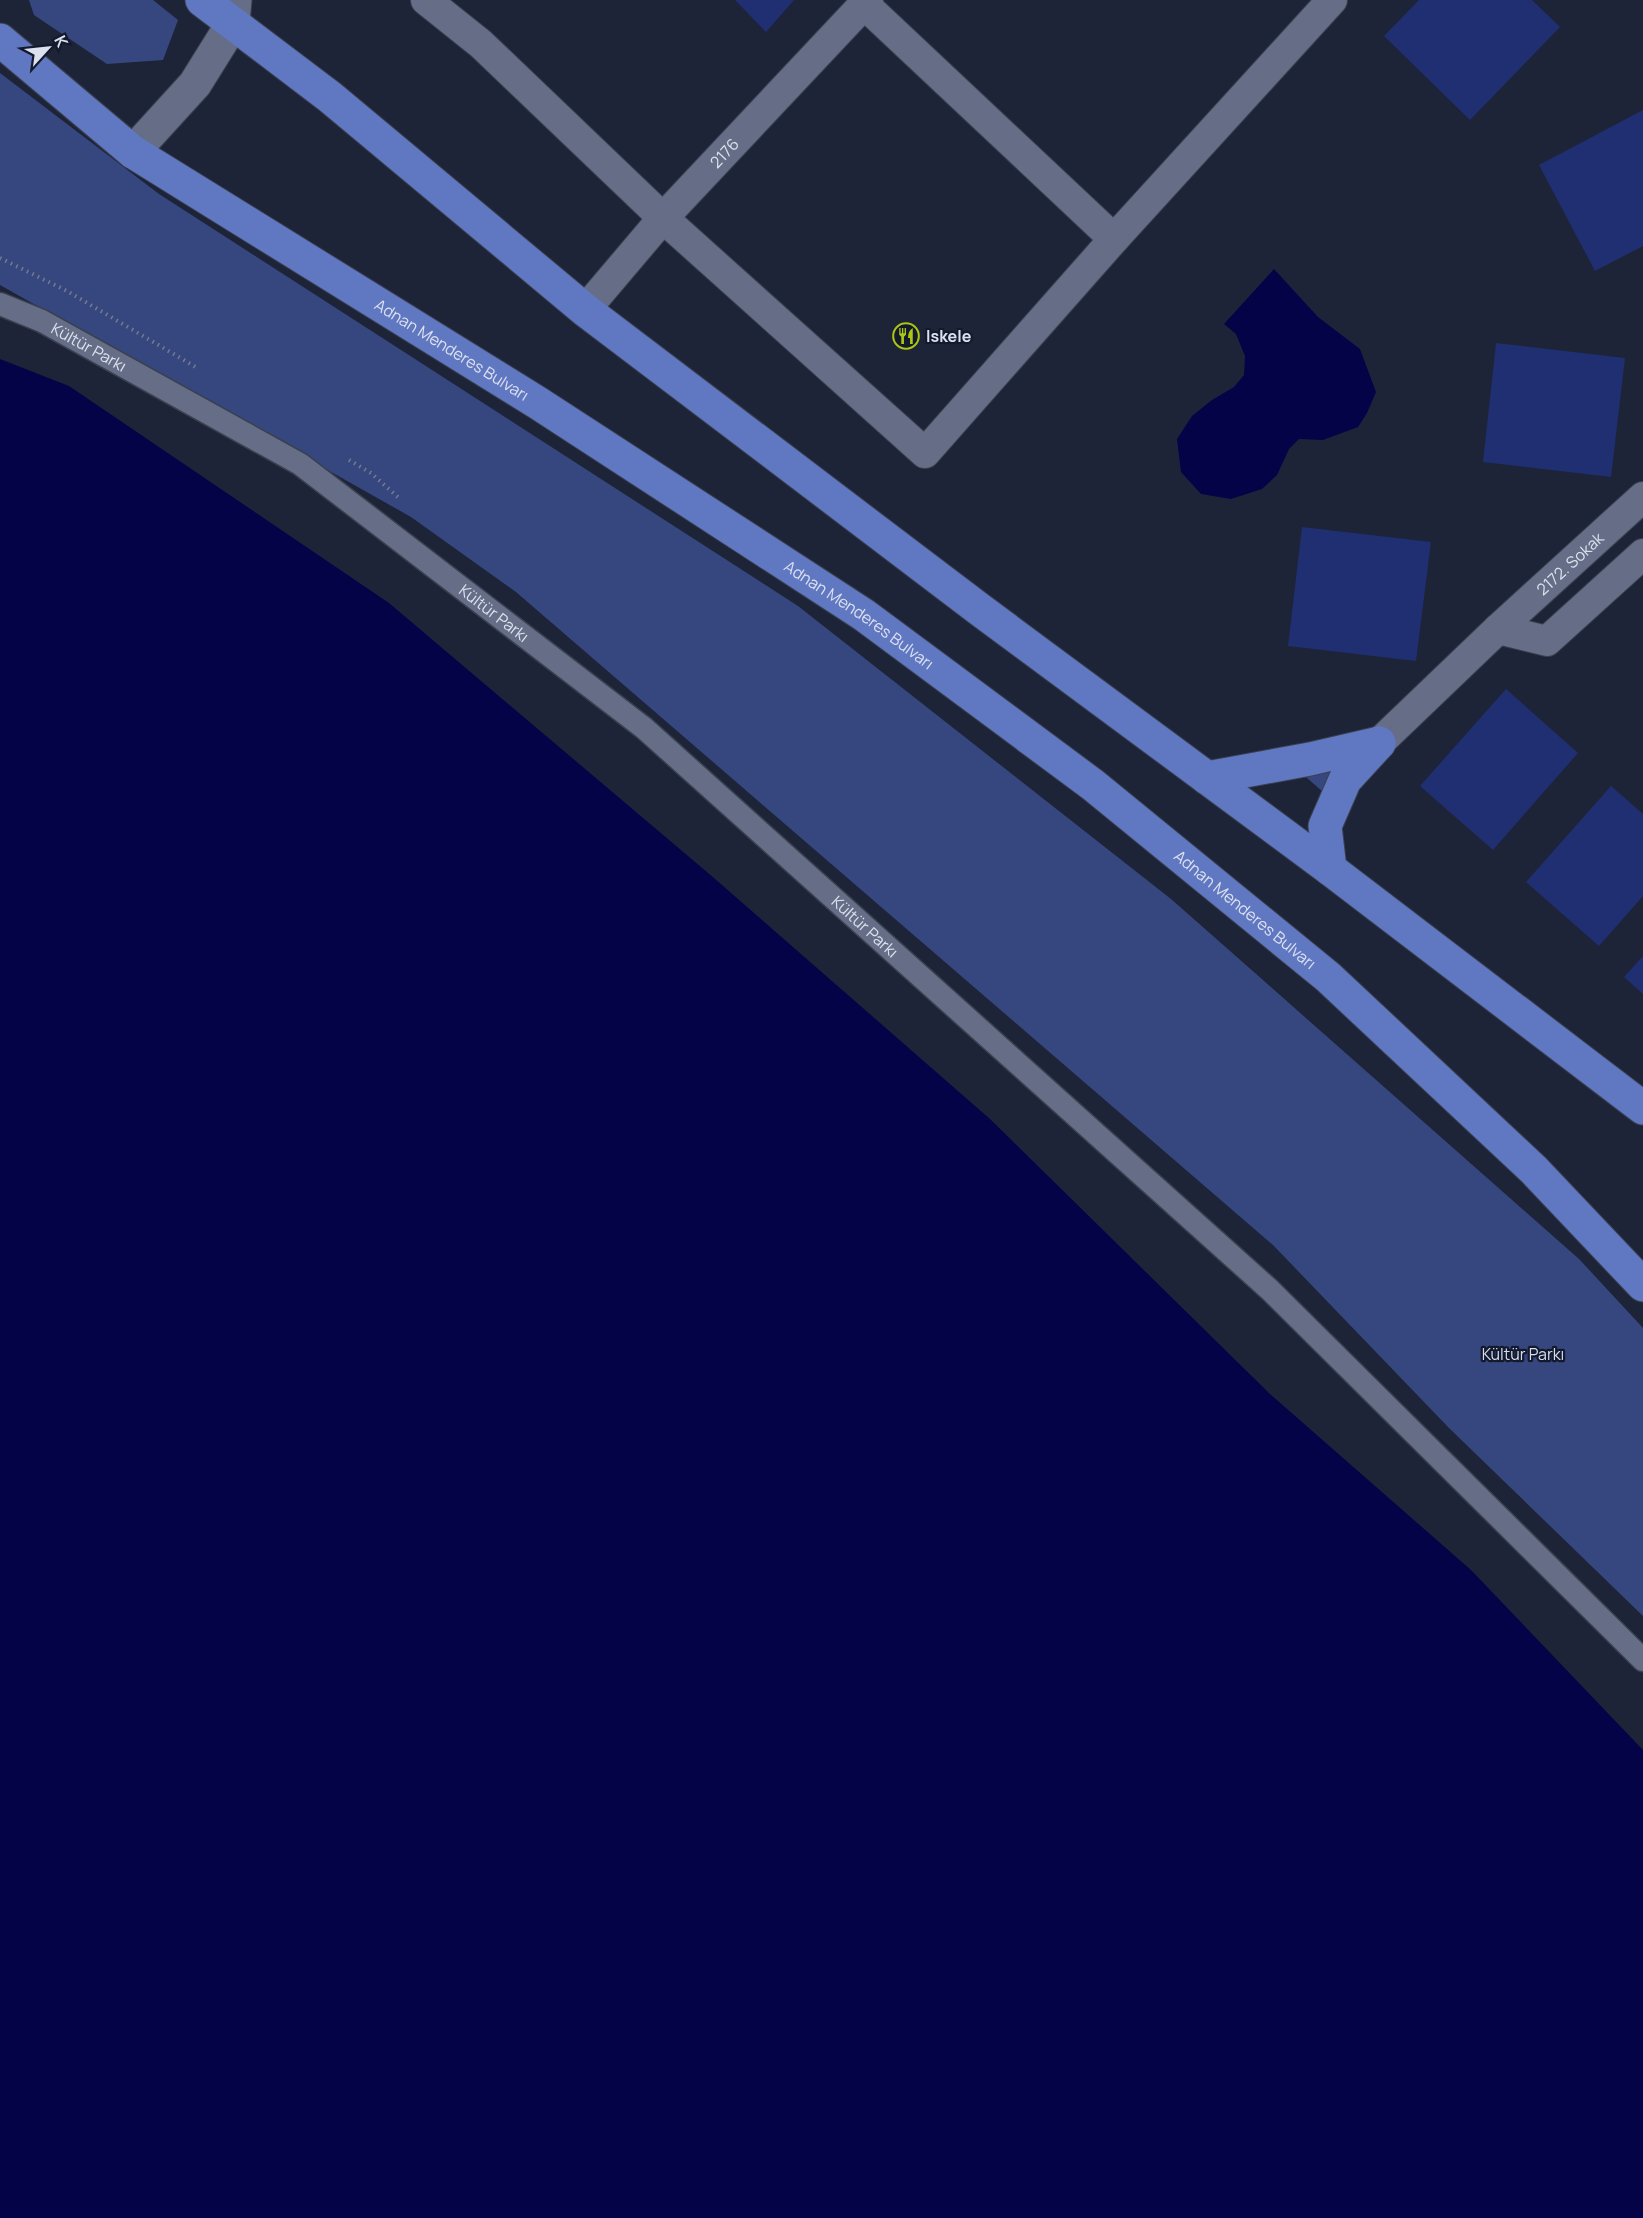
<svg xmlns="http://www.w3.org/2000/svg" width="1643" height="2218" font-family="Manrope,sans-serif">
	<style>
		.green { fill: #364780 }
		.water { fill: #050347 }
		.building { fill: #1f2f72 }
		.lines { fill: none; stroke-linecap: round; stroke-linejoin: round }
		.pedestrian-casing { stroke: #3a4050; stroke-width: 25 }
		.minor-casing { stroke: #3a4050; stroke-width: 32 }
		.secondary-casing { stroke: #3a4050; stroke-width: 35 }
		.primary-casing { stroke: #3a4050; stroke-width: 35 }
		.path { stroke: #757b8c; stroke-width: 4; stroke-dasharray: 1.5 4.5; stroke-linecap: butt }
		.pedestrian { stroke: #656e86; stroke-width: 22 }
		.minor { stroke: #656e86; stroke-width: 30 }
		.secondary { stroke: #656e86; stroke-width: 33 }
		.primary { stroke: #6077c1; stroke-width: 33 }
		.labels { text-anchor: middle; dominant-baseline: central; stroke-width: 4.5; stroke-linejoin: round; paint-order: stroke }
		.street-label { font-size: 16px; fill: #dce1ef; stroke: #141a2d }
		.poi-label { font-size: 16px; font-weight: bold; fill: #dce1ef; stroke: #141a2d; text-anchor: start }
		.park-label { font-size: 16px; fill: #d5ddf1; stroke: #141a2d }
	</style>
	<rect width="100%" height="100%" fill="#1d2438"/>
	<path class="green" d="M 29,0 L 153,0 L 178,20 L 163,60 L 107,64 L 34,15 Z
		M 0,73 L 159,194 L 798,606 L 1171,899 L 1579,1259 L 1643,1328 L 1643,1616 L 1449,1428 L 1273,1245 L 516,592 L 411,517 L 0,285 Z
		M 1352,761 L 1330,798 L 1299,771 Z"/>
	<path class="water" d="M 1274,269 L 1318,317 L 1360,349 L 1376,392 L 1367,413 L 1358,427 L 1323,440 L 1299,439 L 1289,449 L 1277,475 L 1262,489 L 1231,499 L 1201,494 L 1181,472 L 1177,439 L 1192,416 L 1212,400 L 1234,387 L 1244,375 L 1245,356 L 1236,334 L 1224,324 Z
		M 0,359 L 69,386 L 389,603 L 714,878 L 990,1119 L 1270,1394 L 1471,1570 L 1643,1750 L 1643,2218 L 0,2218 Z"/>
	<path class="building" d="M 735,0 L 794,0 L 766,32 Z
		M 1419,0 L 1532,0 L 1560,27 L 1470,120 L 1384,36 Z
		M 1643,110 L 1643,246 L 1595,271 L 1539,165 Z
		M 1496,343 L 1625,358 L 1611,477 L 1483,462 Z
		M 1302,527 L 1431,542 L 1416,661 L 1288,646 Z
		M 1506,689 L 1578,753 L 1493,850 L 1420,786 Z
		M 1611,786 L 1643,814 L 1643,896 L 1599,946 L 1526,882 Z
		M 1643,956 L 1643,994 L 1624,977 Z"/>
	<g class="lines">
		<g class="pedestrian-casing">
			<g id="pedestrian">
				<path id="s1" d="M 0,304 L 42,321 L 300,464 L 644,728 L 1270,1290 L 1643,1660"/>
			</g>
		</g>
		<g class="minor-casing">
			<g id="minor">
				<path d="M 426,0 L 481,44 L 663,218 L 925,453 L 1114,239 L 1332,0"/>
				<path d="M 864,4 L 1114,239"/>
				<path id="s2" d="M 585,310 L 663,218 L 868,0"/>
				<path d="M 1498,629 L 1547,641 L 1643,554"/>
				<path id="s3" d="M 1379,743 L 1498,629 L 1643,497"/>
			</g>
		</g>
		<g class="secondary-casing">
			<path id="secondary" d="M 133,152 L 195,84 L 233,23 L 235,0"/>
		</g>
		<g class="primary-casing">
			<g id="primary">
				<path d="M 202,0 L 330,97 L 585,310 L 979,609 L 1330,869 L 1643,1108"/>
				<path id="s4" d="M 0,40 L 133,152 L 538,403 L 864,615 L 1093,785 L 1328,977 L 1534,1170 L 1643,1285"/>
				<path d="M 1207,778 L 1310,759 L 1379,743"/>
				<path d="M 1330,869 L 1325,826 L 1345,780 L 1379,743"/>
			</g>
		</g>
		<path class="path" d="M 0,258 L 67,291 L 199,369
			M 349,460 L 371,473 L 398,497"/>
		<use href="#pedestrian" class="pedestrian"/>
		<use href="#minor" class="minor"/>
		<use href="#secondary" class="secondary"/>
		<use href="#primary" class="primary"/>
	</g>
	<defs>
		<g id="restaurant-ring" transform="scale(1.35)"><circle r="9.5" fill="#141a2d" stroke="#acc612" stroke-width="1.5"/><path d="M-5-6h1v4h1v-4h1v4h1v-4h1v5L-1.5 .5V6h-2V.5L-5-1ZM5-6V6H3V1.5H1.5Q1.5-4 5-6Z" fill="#acc612"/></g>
	</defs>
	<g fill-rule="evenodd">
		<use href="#restaurant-ring" x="906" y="336"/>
	</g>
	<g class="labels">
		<g class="street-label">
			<text stroke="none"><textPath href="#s2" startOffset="210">2176</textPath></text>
			<text stroke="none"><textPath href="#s1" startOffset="99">Kültür Parkı</textPath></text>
			<text stroke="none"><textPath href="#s4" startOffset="549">Adnan Menderes Bulvarı</textPath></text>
			<text stroke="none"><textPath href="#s3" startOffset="262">2172. Sokak</textPath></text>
			<text stroke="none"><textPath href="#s1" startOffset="585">Kültür Parkı</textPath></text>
			<text stroke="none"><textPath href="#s4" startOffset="1035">Adnan Menderes Bulvarı</textPath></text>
			<text stroke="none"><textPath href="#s4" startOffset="1521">Adnan Menderes Bulvarı</textPath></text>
			<text stroke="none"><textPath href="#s1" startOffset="1071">Kültür Parkı</textPath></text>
		</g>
		<g class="poi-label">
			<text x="926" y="336">Iskele</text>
		</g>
		<g class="park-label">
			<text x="1523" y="1354">Kültür Parkı</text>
		</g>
	</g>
	<g transform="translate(48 48) rotate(63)" stroke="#141a2d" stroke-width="4.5" paint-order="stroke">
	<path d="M0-4.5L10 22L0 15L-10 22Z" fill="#dce1ef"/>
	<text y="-9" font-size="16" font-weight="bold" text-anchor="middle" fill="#dce1ef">K</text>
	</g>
</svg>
